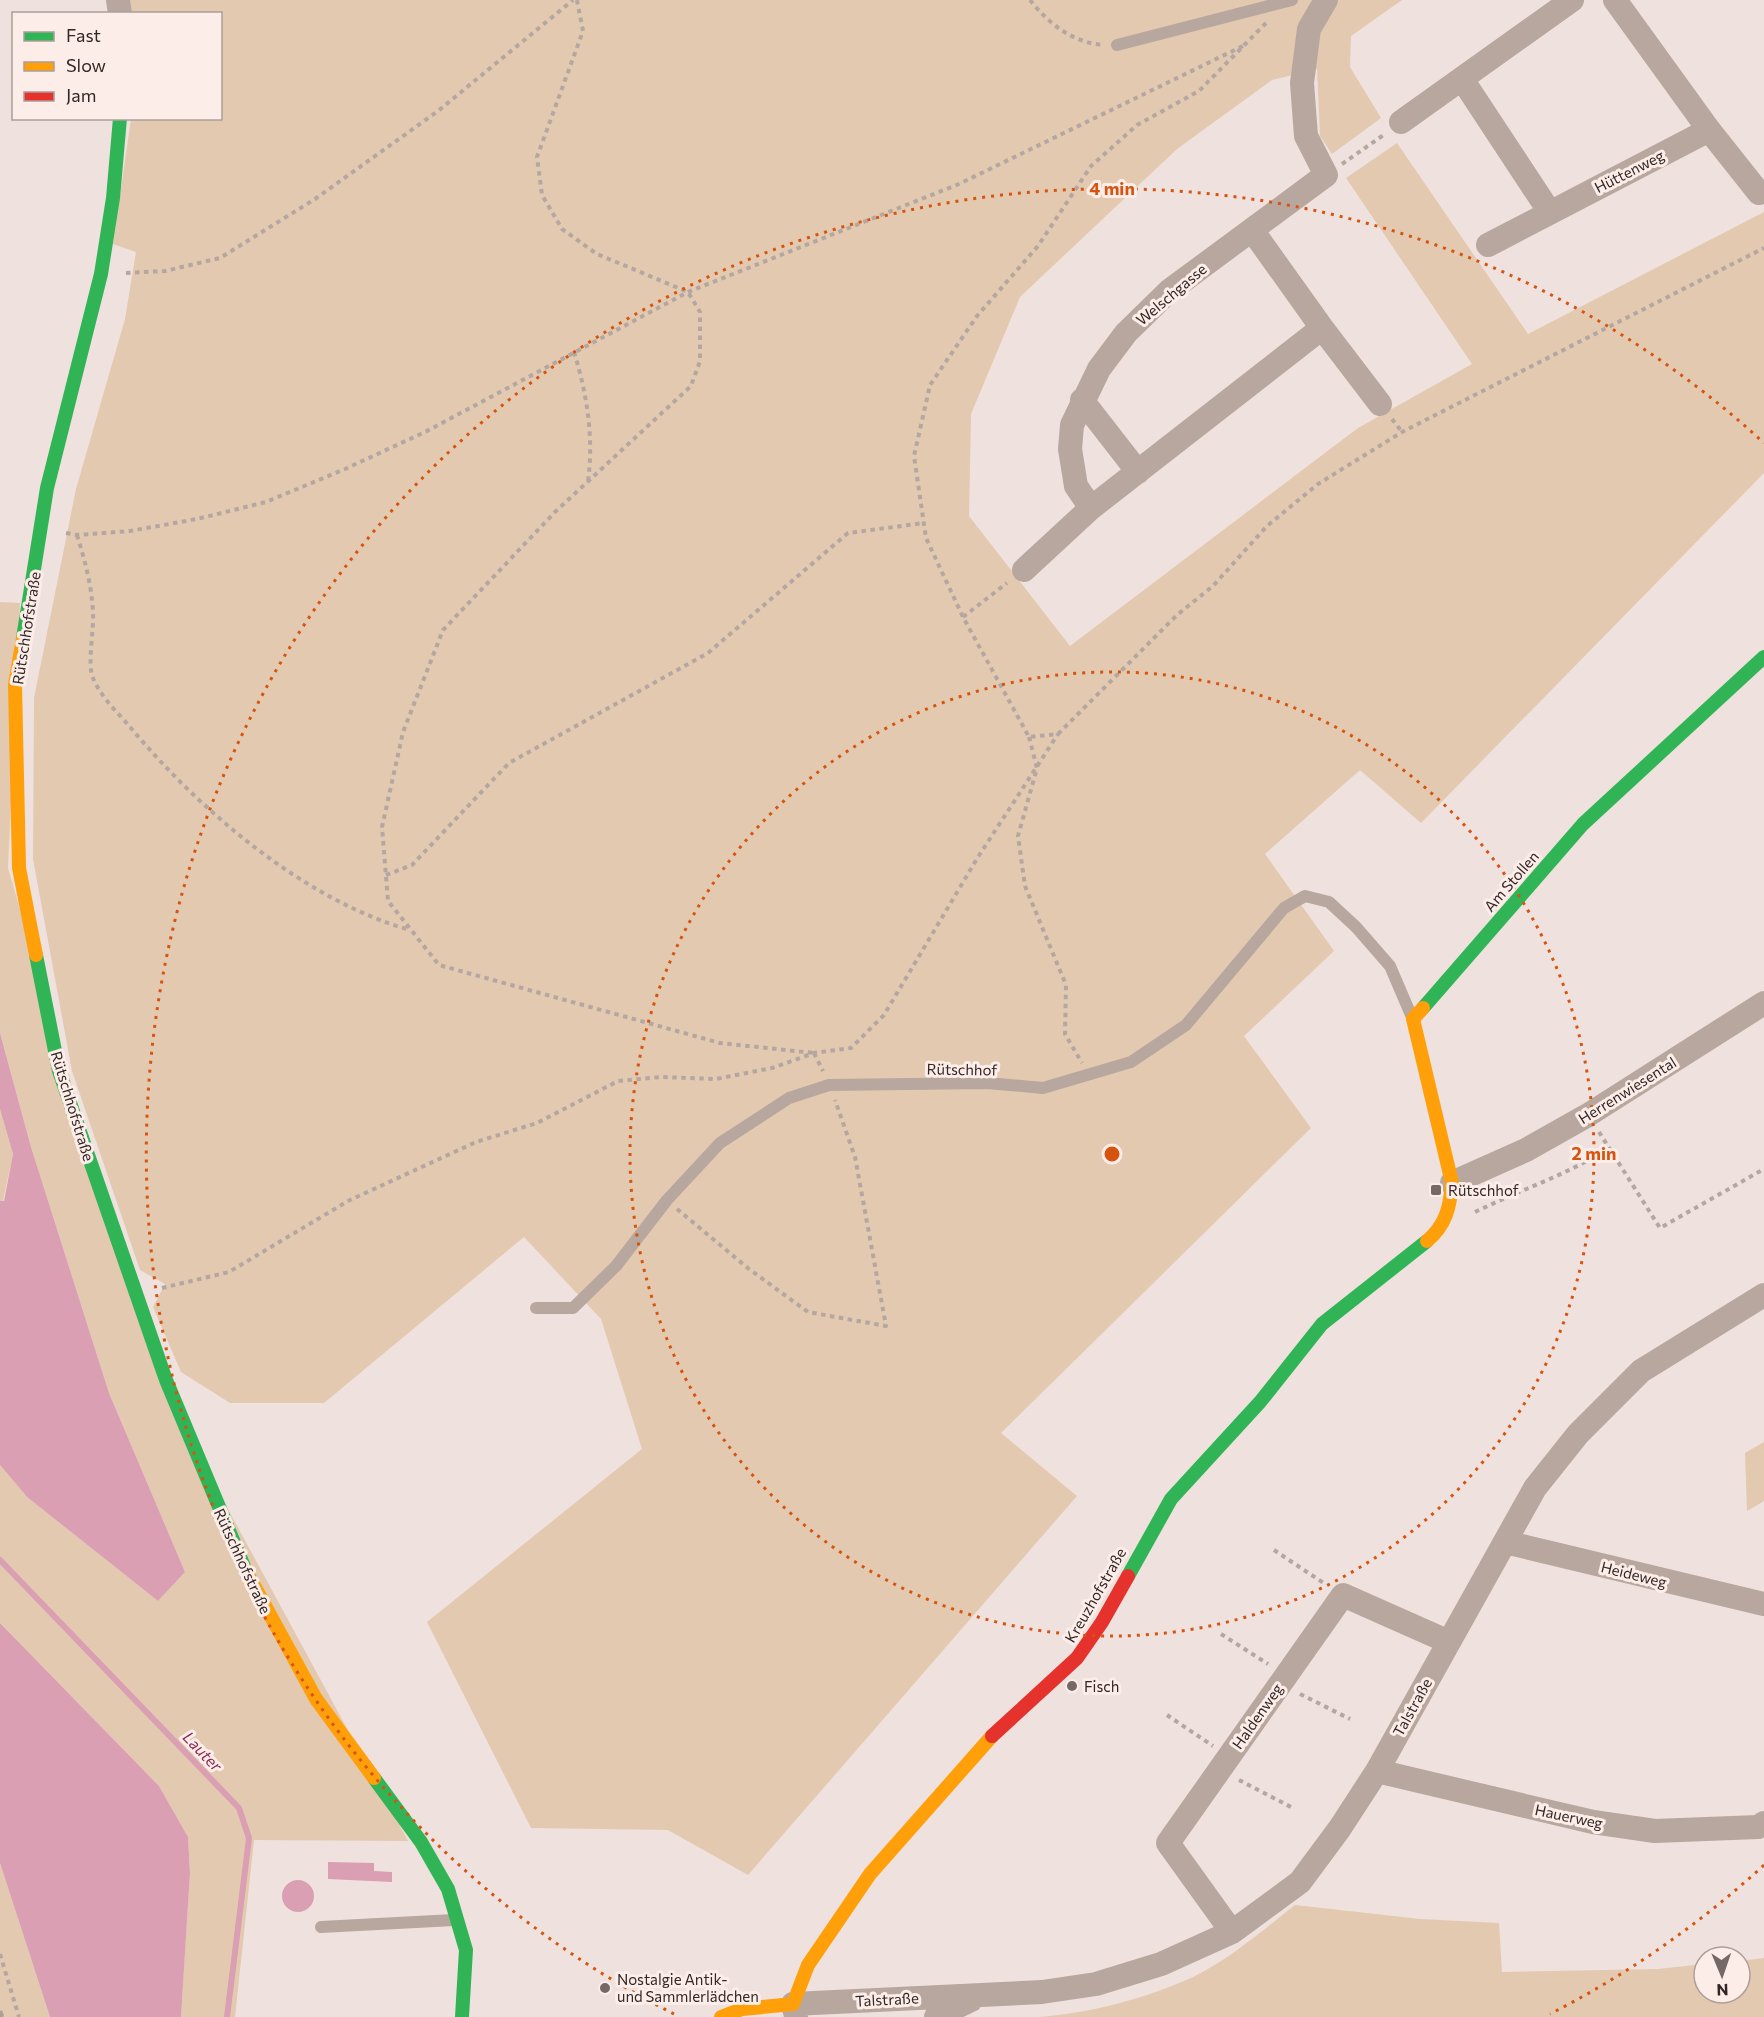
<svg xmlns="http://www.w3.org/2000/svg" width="1764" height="2017" font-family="Commissioner,sans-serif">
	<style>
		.green { fill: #e3c9b0 }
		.water { fill: #da9fb3 }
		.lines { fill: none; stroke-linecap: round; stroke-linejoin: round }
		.stream { stroke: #da9fb3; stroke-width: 6 }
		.path { stroke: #b4a7a2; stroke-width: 4; stroke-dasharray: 4.5 4.5; stroke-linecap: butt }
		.lane { stroke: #b8a79f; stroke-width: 12 }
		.street { stroke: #b8a79f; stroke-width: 24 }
		.fast { stroke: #30b455; stroke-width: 14 }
		.slow { stroke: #ff9f0a; stroke-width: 14 }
		.jam { stroke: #e5322d; stroke-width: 14 }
		.rail { stroke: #ada09b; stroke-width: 4.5; stroke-dasharray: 9 4.5; stroke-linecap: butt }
		.ring { fill: none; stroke: #d6540f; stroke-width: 3; stroke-dasharray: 3 6 }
		.poi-dot { fill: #746966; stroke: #fcede9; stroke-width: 2 }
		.labels { text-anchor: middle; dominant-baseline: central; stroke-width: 6; stroke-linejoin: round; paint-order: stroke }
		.street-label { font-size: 15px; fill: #312826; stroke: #fcede9 }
		.poi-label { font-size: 15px; fill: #312826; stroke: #fcede9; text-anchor: start }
		.water-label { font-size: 16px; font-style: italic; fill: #8a2e58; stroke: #fcede9 }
		.centre { fill: #d6540f; stroke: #fcede9; stroke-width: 3 }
		.ring-label { font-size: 18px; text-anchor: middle; font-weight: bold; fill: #d6540f; stroke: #fcede9; stroke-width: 6; stroke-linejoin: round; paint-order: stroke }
	</style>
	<rect width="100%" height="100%" fill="#efe1de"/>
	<path class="green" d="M 129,0 L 1402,0 L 1351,36 L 1350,67 L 1381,118 L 1332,154 L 1320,136 L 1317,69 L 1272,80 L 1177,149 L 1020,297 L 971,414 L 969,516 L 1070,646 L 1358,428 L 1472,364 L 1346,178 L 1397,143 L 1528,334 L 1764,212 L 1764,473 L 1421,823 L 1360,770 L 1265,854 L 1334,951 L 1244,1036 L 1311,1128 L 1001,1433 L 1077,1496 L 748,1875 L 668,1830 L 531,1828 L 427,1622 L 642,1449 L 601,1319 L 524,1237 L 324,1403 L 230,1403 L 181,1372 L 153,1307 L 165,1284 L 140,1270 L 72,1071 L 33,859 L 34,698 L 76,489 L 125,319 L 136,252 L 113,244 L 131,119 L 220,118 L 220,14 L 130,13 Z
		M 0,602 L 20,603 L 8,868 L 159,1382 L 408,1841 L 254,1840 L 235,2017 L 181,2017 L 190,1873 L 188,1837 L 159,1786 L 0,1623 L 0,1465 L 27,1497 L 158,1601 L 185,1572 L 109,1393 L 31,1147 L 0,1033 Z
		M 0,1109 L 13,1154 L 3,1201 L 0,1201 Z
		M 1764,1442 L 1764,1501 L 1747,1511 L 1745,1453 Z
		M 0,1863 L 50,2017 L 0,2017 Z
		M 1295,1905 L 1420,1919 L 1499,1923 L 1502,1972 L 1658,1969 L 1704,1964 L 1704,1993 L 1740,1993 L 1740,1961 L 1764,1958 L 1764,2017 L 1038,2017 C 1090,2013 1145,1999 1193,1977 C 1230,1959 1263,1930 1295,1905 Z"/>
	<path class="water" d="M 0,1033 L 31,1147 L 109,1393 L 185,1572 L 158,1601 L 27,1497 L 0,1465 L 0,1201 L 4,1201 L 13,1154 L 0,1109 Z
		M 0,1623 L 159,1786 L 188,1837 L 190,1873 L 181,2017 L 50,2017 L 0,1863 Z
		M 328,1862 L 374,1863 L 374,1871 L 392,1872 L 392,1882 L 328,1879 Z
		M282 1896a16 16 0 1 1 32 0a16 16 0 1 1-32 0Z"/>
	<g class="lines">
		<path class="stream" d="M 0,1560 L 239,1808 L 249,1838 L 227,2017"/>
		<path class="path" d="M 577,0 L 583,31 L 537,157 L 542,195 L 562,229 L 597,254 L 688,292 L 700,312 L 700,361 L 691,386 L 555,512 L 443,630 L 403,732 L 382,827 L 388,901 L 439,965 L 720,1043 L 814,1053
			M 1030,0 C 1049,24 1073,43 1104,45
			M 1266,23 L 1199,91 L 1137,125 L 1091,166 L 1038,246 L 977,316 L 930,385 L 914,456 L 926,538 L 963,617 L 1029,737 L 1058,734 L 1177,615 L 1213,586 L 1267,526 L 1318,484 L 1402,432 L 1764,248
			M 1342,164 L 1385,134
			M 126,273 L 165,271 L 220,258 L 315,199 L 438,111 L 573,0
			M 574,352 C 587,394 594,438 588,481
			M 1392,419 L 1402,432
			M 66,533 L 77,535 L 130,531 L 197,519 L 266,502 L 345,469 L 425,432 L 688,292 L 959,184 L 1245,45
			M 77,535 C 85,561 92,586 93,614 C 94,630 87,665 93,678 C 100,696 118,713 131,728 C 200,811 306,901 410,930
			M 963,617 L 1007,583
			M 1029,737 L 1037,768 L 1018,836 L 1025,886 L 1066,985 L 1065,1034 L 1082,1063
			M 386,875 L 412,865 L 509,763 L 708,653 L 848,533 L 924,523
			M 814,1053 L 823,1071
			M 1599,1132 L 1660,1228 L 1764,1169
			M 677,1209 L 749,1269 L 808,1312 L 886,1326 L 855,1157 L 835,1100
			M 1475,1212 C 1520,1190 1567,1175 1609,1148
			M 162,1288 L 229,1272 L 348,1201 L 476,1142 L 537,1123 L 618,1081 L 661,1077 L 716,1079 L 772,1068 L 814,1053 L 851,1048 L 884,1015 L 978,857 L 1058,734
			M 1274,1550 L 1325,1584
			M 1221,1634 L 1268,1664
			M 1300,1694 L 1350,1719
			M 1167,1715 L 1213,1746
			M 1239,1780 L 1291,1807
			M 0,1954 L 19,2017"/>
		<path class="lane" d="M 1117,45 L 1292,0
			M 536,1308 L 573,1308 L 616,1266 L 667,1200 L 720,1143 L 789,1098 L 829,1085 L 987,1083 L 1043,1088 L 1131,1062 L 1186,1025 L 1284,908 L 1305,896 L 1329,902 L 1356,927 L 1390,966 L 1411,1015
			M 321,1927 L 454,1920"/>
		<path class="street" d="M 118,0 L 120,14
			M 1615,0 L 1709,130 L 1759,193
			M 1462,79 L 1549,211
			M 1401,122 L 1572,0
			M 1252,230 L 1322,328 L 1380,404
			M 1488,245 L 1709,130
			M 1082,400 L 1138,472
			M 1091,508 L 1076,486 L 1070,449 L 1072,425 L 1099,369 L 1126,333 L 1169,291 L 1326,175 L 1306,136 L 1302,83 L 1309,29 L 1326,0
			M 1024,570 L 1091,508 L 1322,328
			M 1452,1183 L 1526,1150 L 1588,1115 L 1764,1003
			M 1505,1542 L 1764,1604
			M 1377,1771 L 1593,1822 L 1655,1831 L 1758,1827 L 1764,1823
			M 1232,1932 L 1168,1843 L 1343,1595 L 1449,1642
			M 796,2016 L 793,2004 L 1042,1992 L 1096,1984 L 1161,1964 L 1232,1932 L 1300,1882 L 1340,1828 L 1377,1771 L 1535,1488 L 1578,1434 L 1641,1371 L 1764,1295
			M 936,2017 L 971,2000"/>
		<path class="fast" d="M 23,638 L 47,488 L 101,274 L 113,198 L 120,118
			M 36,955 L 59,1071 L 166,1380 L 245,1569
			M 1423,1008 L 1583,824 L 1764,657
			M 1128,1576 L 1171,1499 L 1260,1402 L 1322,1324 L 1427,1241
			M 374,1778 L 421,1842 L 448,1889 L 466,1950 L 462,2017"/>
		<path class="slow" d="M 23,638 L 15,685 L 19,868 L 36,955
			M 1423,1008 L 1413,1019 L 1452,1183 C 1450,1207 1446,1225 1427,1241
			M 245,1569 L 316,1699 L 374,1778
			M 721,2017 L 742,2009 L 793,2004 L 808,1965 L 870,1874 L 992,1736"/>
		<path class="jam" d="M 992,1736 L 1077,1658 L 1102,1622 L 1128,1576"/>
		<path class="rail" d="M 0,2011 L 2,2017"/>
	</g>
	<g class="ring">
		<circle cx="1112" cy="1154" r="482"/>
		<path d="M1764 1865A965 965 0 0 1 1550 2014M674 2014A965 965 0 1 1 1764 443"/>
	</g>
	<g class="poi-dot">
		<rect x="1430" y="1184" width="12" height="12" rx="3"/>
		<circle cx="1072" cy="1686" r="6"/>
		<circle cx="605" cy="1988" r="6"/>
	</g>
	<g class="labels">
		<g class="street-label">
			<text transform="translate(1629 171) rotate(-27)">Hüttenweg</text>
			<text transform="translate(1171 294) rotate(-40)">Welschgasse</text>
			<text transform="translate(26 628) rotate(-81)">Rütschhofstraße</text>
			<text transform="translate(1511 881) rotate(-49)">Am Stollen</text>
			<text transform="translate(962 1069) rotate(1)">Rütschhof</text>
			<text transform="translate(1627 1090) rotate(-32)">Herrenwiesental</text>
			<text transform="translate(73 1106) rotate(73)">Rütschhofstraße</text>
			<text transform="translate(243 1561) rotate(65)">Rütschhofstraße</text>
			<text transform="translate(1634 1574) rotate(14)">Heideweg</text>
			<text transform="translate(1095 1595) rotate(-60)">Kreuzhofstraße</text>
			<text transform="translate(1412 1707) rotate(-61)">Talstraße</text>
			<text transform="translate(1257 1716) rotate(-55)">Haldenweg</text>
			<text transform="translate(1569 1816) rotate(12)">Hauerweg</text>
			<text transform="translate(887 1999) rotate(-3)">Talstraße</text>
		</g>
		<g class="poi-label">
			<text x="1448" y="1190">Rütschhof</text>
			<text x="1084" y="1686">Fisch</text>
			<text x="617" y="1979">Nostalgie Antik-<tspan x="617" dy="17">und Sammlerlädchen</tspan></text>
		</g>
		<g class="water-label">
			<text transform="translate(203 1751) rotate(46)">Lauter</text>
		</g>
	</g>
	<circle cx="1112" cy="1154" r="9" class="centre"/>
	<g class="ring-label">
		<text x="1112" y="195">4 min</text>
		<text x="1594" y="1160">2 min</text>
	</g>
	<rect x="12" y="12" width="210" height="108" fill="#fcede9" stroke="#ab9e9b" stroke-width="1.5"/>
	<rect x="24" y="32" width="30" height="9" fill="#30b455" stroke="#ab9e9b" stroke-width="1.5"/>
	<text x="66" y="42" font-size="18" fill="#312826">Fast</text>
	<rect x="24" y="62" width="30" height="9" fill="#ff9f0a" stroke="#ab9e9b" stroke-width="1.5"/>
	<text x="66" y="72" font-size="18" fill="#312826">Slow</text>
	<rect x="24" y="92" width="30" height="9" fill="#e5322d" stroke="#ab9e9b" stroke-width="1.5"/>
	<text x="66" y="102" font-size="18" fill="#312826">Jam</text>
	<g transform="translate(1722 1975) rotate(178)"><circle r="28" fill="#fcede9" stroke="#ab9e9b" stroke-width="1.5"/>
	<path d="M0-4.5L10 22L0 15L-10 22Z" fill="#746966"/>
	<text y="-9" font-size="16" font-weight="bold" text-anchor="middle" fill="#312826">N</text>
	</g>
</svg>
